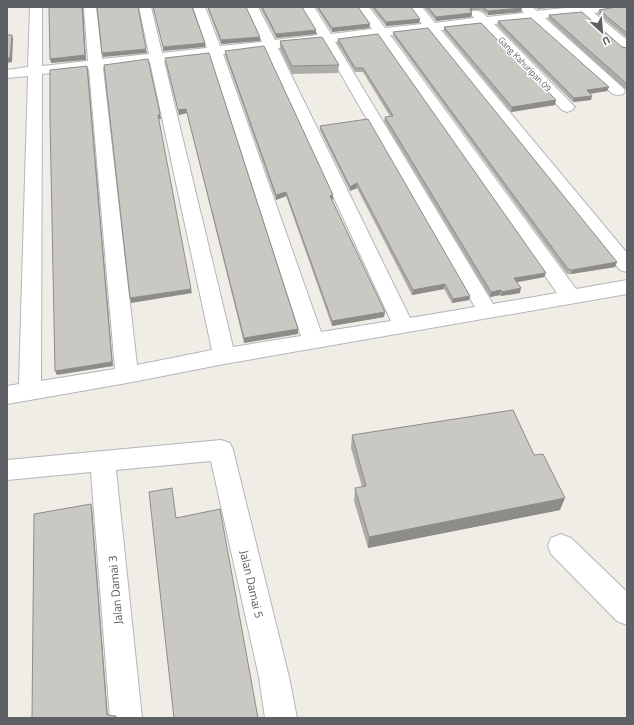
<svg xmlns="http://www.w3.org/2000/svg" width="634" height="725" font-family="'Titillium Web',sans-serif">
	<style>
		.lines { fill: none; stroke-linecap: round; stroke-linejoin: round }
		.minor-casing { stroke: #b3b6ba; stroke-width: 2 }
		.minor { fill: #fff; fill-rule: evenodd }
		.wall { fill: #aeaca8 }
		.shaded-wall { fill: #8d8c88 }
		.building { fill: #cac8c3; stroke: #8d8c88 }
		.labels { text-anchor: middle; dominant-baseline: central; stroke-width: 3; stroke-linejoin: round; paint-order: stroke }
		.far-street-label { font-size: 9px; fill: #5d6166; stroke: #fff }
		.near-street-label { font-size: 12px; fill: #5d6166; stroke: #fff }
	</style>
	<rect width="100%" height="100%" fill="#efede6"/>
	<g class="lines">
		<g class="minor-casing">
			<path id="minor" d="M 30,7 L 42,7 L 42,66 L 88,61 L 84,7 L 96,7 L 102,59 L 149,54 L 139,7 L 151,7 L 162,53 L 207,48 L 193,7 L 205,7 L 220,46 L 262,42 L 246,7 L 258,7 L 275,40 L 318,35 L 302,7 L 314,7 L 331,34 L 372,29 L 357,7 L 369,7 L 385,28 L 422,24 L 409,7 L 422,7 L 435,23 L 474,18 L 471,14 L 472,11 C 480,10 482,12 487,17 L 524,13 L 521,9 L 522,7 L 532,7 L 537,11 L 574,7 L 617,7 L 615,10 L 594,13 L 627,40 L 627,51 L 622,50 L 581,14 L 545,18 L 623,88 L 625,91 L 623,94 L 618,95 L 613,94 L 531,20 L 494,24 L 572,104 L 575,107 L 572,110 L 567,112 L 562,110 L 481,25 L 441,30 L 627,253 L 627,272 L 620,270 L 428,31 L 390,35 L 576,289 L 627,280 L 627,294 L 224,364 L 127,383 L 7,404 L 7,386 L 19,384 L 28,76 L 7,78 L 7,70 L 28,67 ZM 378,37 L 557,293 L 493,304 L 335,42 ZM 323,43 L 475,307 L 410,318 L 278,48 ZM 265,49 L 391,321 L 321,332 L 223,54 ZM 210,56 L 301,336 L 233,347 L 164,61 ZM 150,62 L 212,350 L 137,365 L 103,68 ZM 89,69 L 115,369 L 41,381 L 42,74 Z
				M 221,440 L 230,443 L 233,450 L 289,677 L 297,718 L 265,718 L 259,677 L 211,461 L 116,470 L 142,718 L 110,718 L 91,472 L 7,480 L 7,460 Z
				M 561,534 L 571,538 L 627,592 L 627,625 L 617,621 L 551,554 L 548,546 L 551,538 Z"/>
		</g>
		<use href="#minor" class="minor"/>
	</g>
	<path class="wall" d="M 207,7 L 246,7 L 260,41 L 221,44 Z
		M 260,7 L 302,7 L 316,34 L 276,38 Z
		M 316,7 L 358,7 L 370,24 L 369,28 L 332,32 Z
		M 371,7 L 411,7 L 419,23 L 386,26 Z
		M 424,7 L 522,7 L 521,12 L 488,15 L 481,10 L 472,10 L 471,11 L 472,13 L 471,17 L 436,21 Z
		M 616,7 L 627,7 L 627,38 L 598,14 L 599,10 Z
		M 549,15 L 622,47 L 627,48 L 627,88 L 625,89 L 548,19 Z
		M 498,21 L 609,87 L 607,91 L 590,94 L 591,100 L 573,102 L 497,25 Z
		M 444,27 L 555,105 L 511,112 L 444,31 Z
		M 393,32 L 617,262 L 615,267 L 571,274 L 567,274 L 393,36 Z
		M 338,39 L 546,273 L 544,277 L 517,282 L 520,293 L 501,296 L 500,295 L 490,297 L 384,121 L 385,117 L 390,116 L 388,113 L 363,72 L 355,72 L 337,43 Z
		M 280,41 L 339,65 L 338,73 L 292,74 L 280,49 Z
		M 225,51 L 333,195 L 333,199 L 332,200 L 384,317 L 332,326 L 286,196 L 276,200 L 225,55 Z
		M 165,58 L 298,329 L 298,334 L 244,343 L 187,113 L 179,115 Z
		M 320,126 L 470,296 L 469,300 L 452,303 L 444,289 L 412,295 L 357,188 L 350,191 L 320,130 Z
		M 352,435 L 560,510 L 368,548 L 354,501 L 355,488 L 362,487 L 351,448 Z"/>
	<path class="shaded-wall" d="M 82,7 L 83,7 L 86,60 L 51,63 L 50,59 Z
		M 472,7 L 472,10 L 470,13 L 472,13 L 471,17 L 436,21 L 436,17 L 470,10 Z
		M 538,7 L 560,7 L 537,9 Z
		M 522,8 L 521,12 L 488,15 L 488,11 Z
		M 420,19 L 419,23 L 386,26 L 386,22 Z
		M 370,24 L 369,28 L 332,32 L 332,28 Z
		M 316,30 L 316,34 L 276,38 L 276,34 Z
		M 12,35 L 13,39 L 12,62 L 7,63 L 7,58 Z
		M 260,37 L 260,41 L 221,44 L 221,40 Z
		M 205,43 L 205,47 L 163,51 L 163,47 Z
		M 146,49 L 147,53 L 103,57 L 102,53 Z
		M 87,66 L 88,71 L 113,366 L 57,375 L 55,371 Z
		M 609,87 L 607,91 L 586,94 L 587,90 Z
		M 592,96 L 591,100 L 573,102 L 574,98 Z
		M 556,100 L 555,105 L 511,112 L 512,107 Z
		M 186,109 L 187,113 L 179,115 L 178,110 Z
		M 160,114 L 161,119 L 159,119 L 158,115 Z
		M 357,183 L 357,188 L 350,191 L 350,187 Z
		M 286,192 L 286,196 L 276,200 L 276,195 Z
		M 333,195 L 333,199 L 330,201 L 330,196 Z
		M 617,262 L 615,267 L 571,274 L 572,270 Z
		M 546,273 L 544,277 L 513,283 L 514,278 Z
		M 445,284 L 444,289 L 412,295 L 413,290 Z
		M 521,288 L 520,293 L 501,296 L 502,292 Z
		M 191,289 L 192,293 L 131,303 L 130,298 Z
		M 501,290 L 500,295 L 490,297 L 491,292 Z
		M 470,296 L 469,300 L 452,303 L 453,299 Z
		M 385,312 L 384,317 L 332,326 L 332,321 Z
		M 298,329 L 298,334 L 244,343 L 244,338 Z
		M 565,498 L 560,510 L 368,548 L 369,537 Z
		M 91,504 L 92,508 L 108,718 L 107,715 Z"/>
	<path class="building" d="M 49,7 L 82,7 L 85,55 L 50,59 Z
		M 97,7 L 138,7 L 146,49 L 102,53 Z
		M 153,7 L 192,7 L 205,43 L 163,47 Z
		M 208,7 L 246,7 L 260,37 L 221,40 Z
		M 262,7 L 302,7 L 316,30 L 276,34 Z
		M 318,7 L 358,7 L 370,24 L 332,28 Z
		M 374,7 L 411,7 L 420,19 L 386,22 Z
		M 428,7 L 472,7 L 470,10 L 472,13 L 436,17 Z
		M 483,7 L 522,7 L 522,8 L 488,11 Z
		M 616,7 L 627,7 L 627,33 L 599,10 Z
		M 582,12 L 622,47 L 627,48 L 627,84 L 549,15 Z
		M 531,18 L 609,87 L 587,90 L 592,96 L 574,98 L 498,21 Z
		M 481,23 L 556,100 L 512,107 L 444,27 Z
		M 428,28 L 617,262 L 572,270 L 568,269 L 393,32 Z
		M 378,34 L 546,273 L 514,278 L 521,288 L 502,292 L 501,290 L 491,292 L 385,117 L 393,116 L 389,109 L 363,68 L 355,68 L 338,39 Z
		M 7,35 L 12,35 L 10,58 L 7,58 Z
		M 322,37 L 339,65 L 292,66 L 280,41 Z
		M 264,46 L 333,195 L 330,196 L 385,312 L 332,321 L 286,192 L 276,195 L 225,51 Z
		M 209,53 L 298,329 L 244,338 L 186,109 L 178,110 L 165,58 Z
		M 148,59 L 160,114 L 158,115 L 191,289 L 130,298 L 104,65 Z
		M 87,66 L 112,362 L 55,371 L 50,119 L 50,70 Z
		M 368,119 L 470,296 L 453,299 L 445,284 L 413,290 L 357,183 L 350,187 L 320,126 Z
		M 513,410 L 534,455 L 543,454 L 565,498 L 369,537 L 355,488 L 366,486 L 352,435 Z
		M 172,488 L 176,518 L 220,509 L 258,718 L 174,718 L 149,492 Z
		M 91,504 L 107,715 L 116,716 L 116,718 L 32,718 L 34,514 Z"/>
	<g class="labels">
		<g class="far-street-label">
			<text transform="translate(525 64) rotate(46)">Gang Kahuripan.09</text>
		</g>
		<g class="near-street-label">
			<text transform="translate(252 584) rotate(77)">Jalan Damai 5</text>
			<text transform="translate(115 590) rotate(-95)">Jalan Damai 3</text>
		</g>
	</g>
	<rect width="634" height="725" fill="none" stroke="#5d6166" stroke-width="16"/>
	<g transform="translate(602 32) rotate(154)" stroke="#ffffff" stroke-width="3" paint-order="stroke">
	<path d="M0-3L7 15L0 10L-7 15Z" fill="#5d6166"/>
	<text y="-6" font-size="11" font-weight="bold" text-anchor="middle" fill="#5d6166">U</text>
	</g>
</svg>
